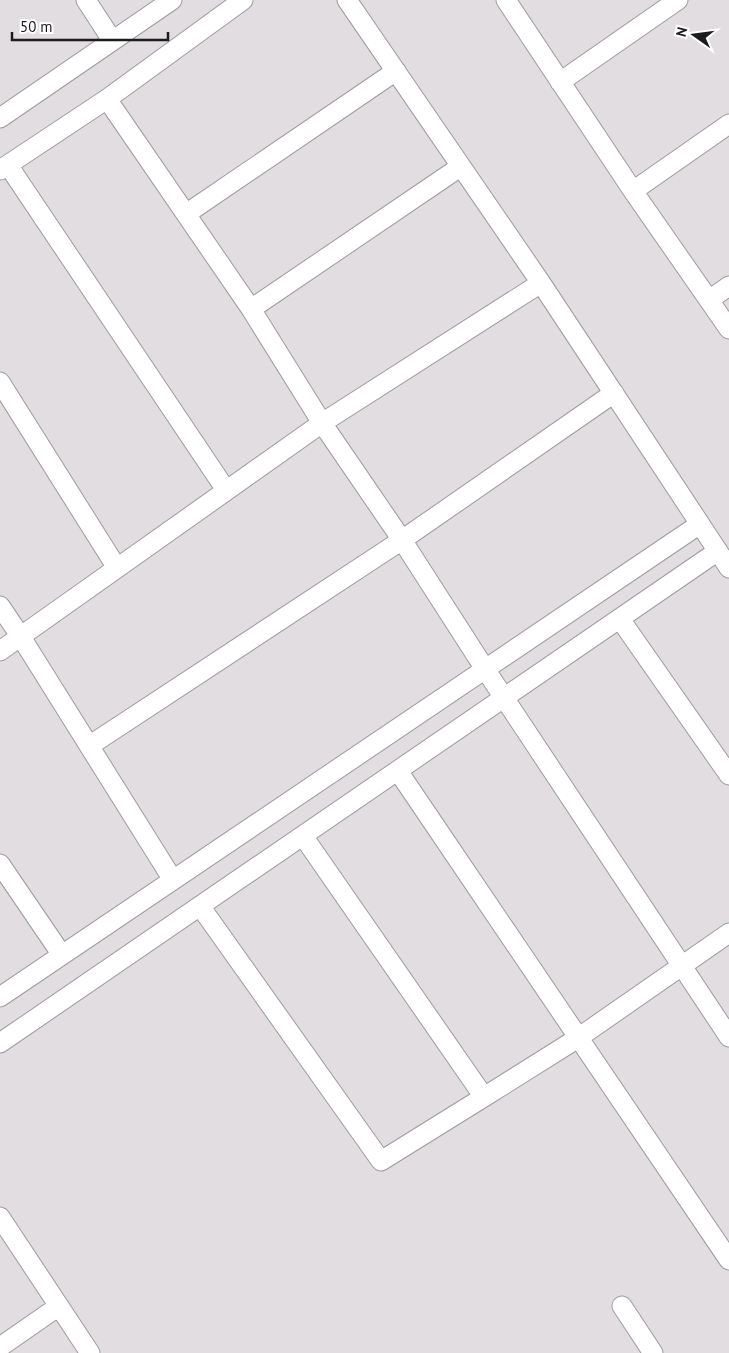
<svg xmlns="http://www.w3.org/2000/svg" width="729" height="1353" font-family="'PT Sans',sans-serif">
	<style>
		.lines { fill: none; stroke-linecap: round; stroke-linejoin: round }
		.street-casing { stroke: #9e9a9e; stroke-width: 21 }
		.street { stroke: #fff; stroke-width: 19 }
	</style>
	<rect width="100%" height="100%" fill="#e2dde1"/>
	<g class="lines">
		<g class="street-casing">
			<path id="street" d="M 86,0 L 112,40
				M 347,0 L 541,283 L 729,568
				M 506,0 L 633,191 L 729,329
				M 560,82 L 678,0
				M 107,99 L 251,309 L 322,423 L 402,540 L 485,669 L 729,1037
				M 0,118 L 172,0
				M 8,165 L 226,490
				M 0,170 L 107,99 L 243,0
				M 633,191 L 729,124
				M 186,214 L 396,71
				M 709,300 L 729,286
				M 251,309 L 460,167
				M 0,382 L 117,568
				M 0,606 L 21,637 L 173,880
				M 620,619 L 729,775
				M 0,651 L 322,423 L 541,283
				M 89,746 L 402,540 L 614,393
				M 398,771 L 729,1260
				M 303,836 L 484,1097 L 578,1038 L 729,933
				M 0,864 L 62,955
				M 200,906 L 381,1161 L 484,1097
				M 0,997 L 700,524
				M 0,1043 L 718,551
				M 0,1217 L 90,1353
				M 622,1306 L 653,1353
				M 0,1347 L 59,1306"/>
		</g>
		<use href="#street" class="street"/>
	</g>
	<g transform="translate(694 35) rotate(284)" stroke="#ffffff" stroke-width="4" paint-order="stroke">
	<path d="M0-4L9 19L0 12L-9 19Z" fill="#1d1b1c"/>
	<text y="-8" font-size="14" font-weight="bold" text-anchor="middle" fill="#1d1b1c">N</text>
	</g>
	<path d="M12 32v8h156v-8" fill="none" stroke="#1d1b1c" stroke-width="2.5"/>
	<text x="20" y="32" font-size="15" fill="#1d1b1c" stroke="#ffffff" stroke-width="4" paint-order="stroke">50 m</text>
</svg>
